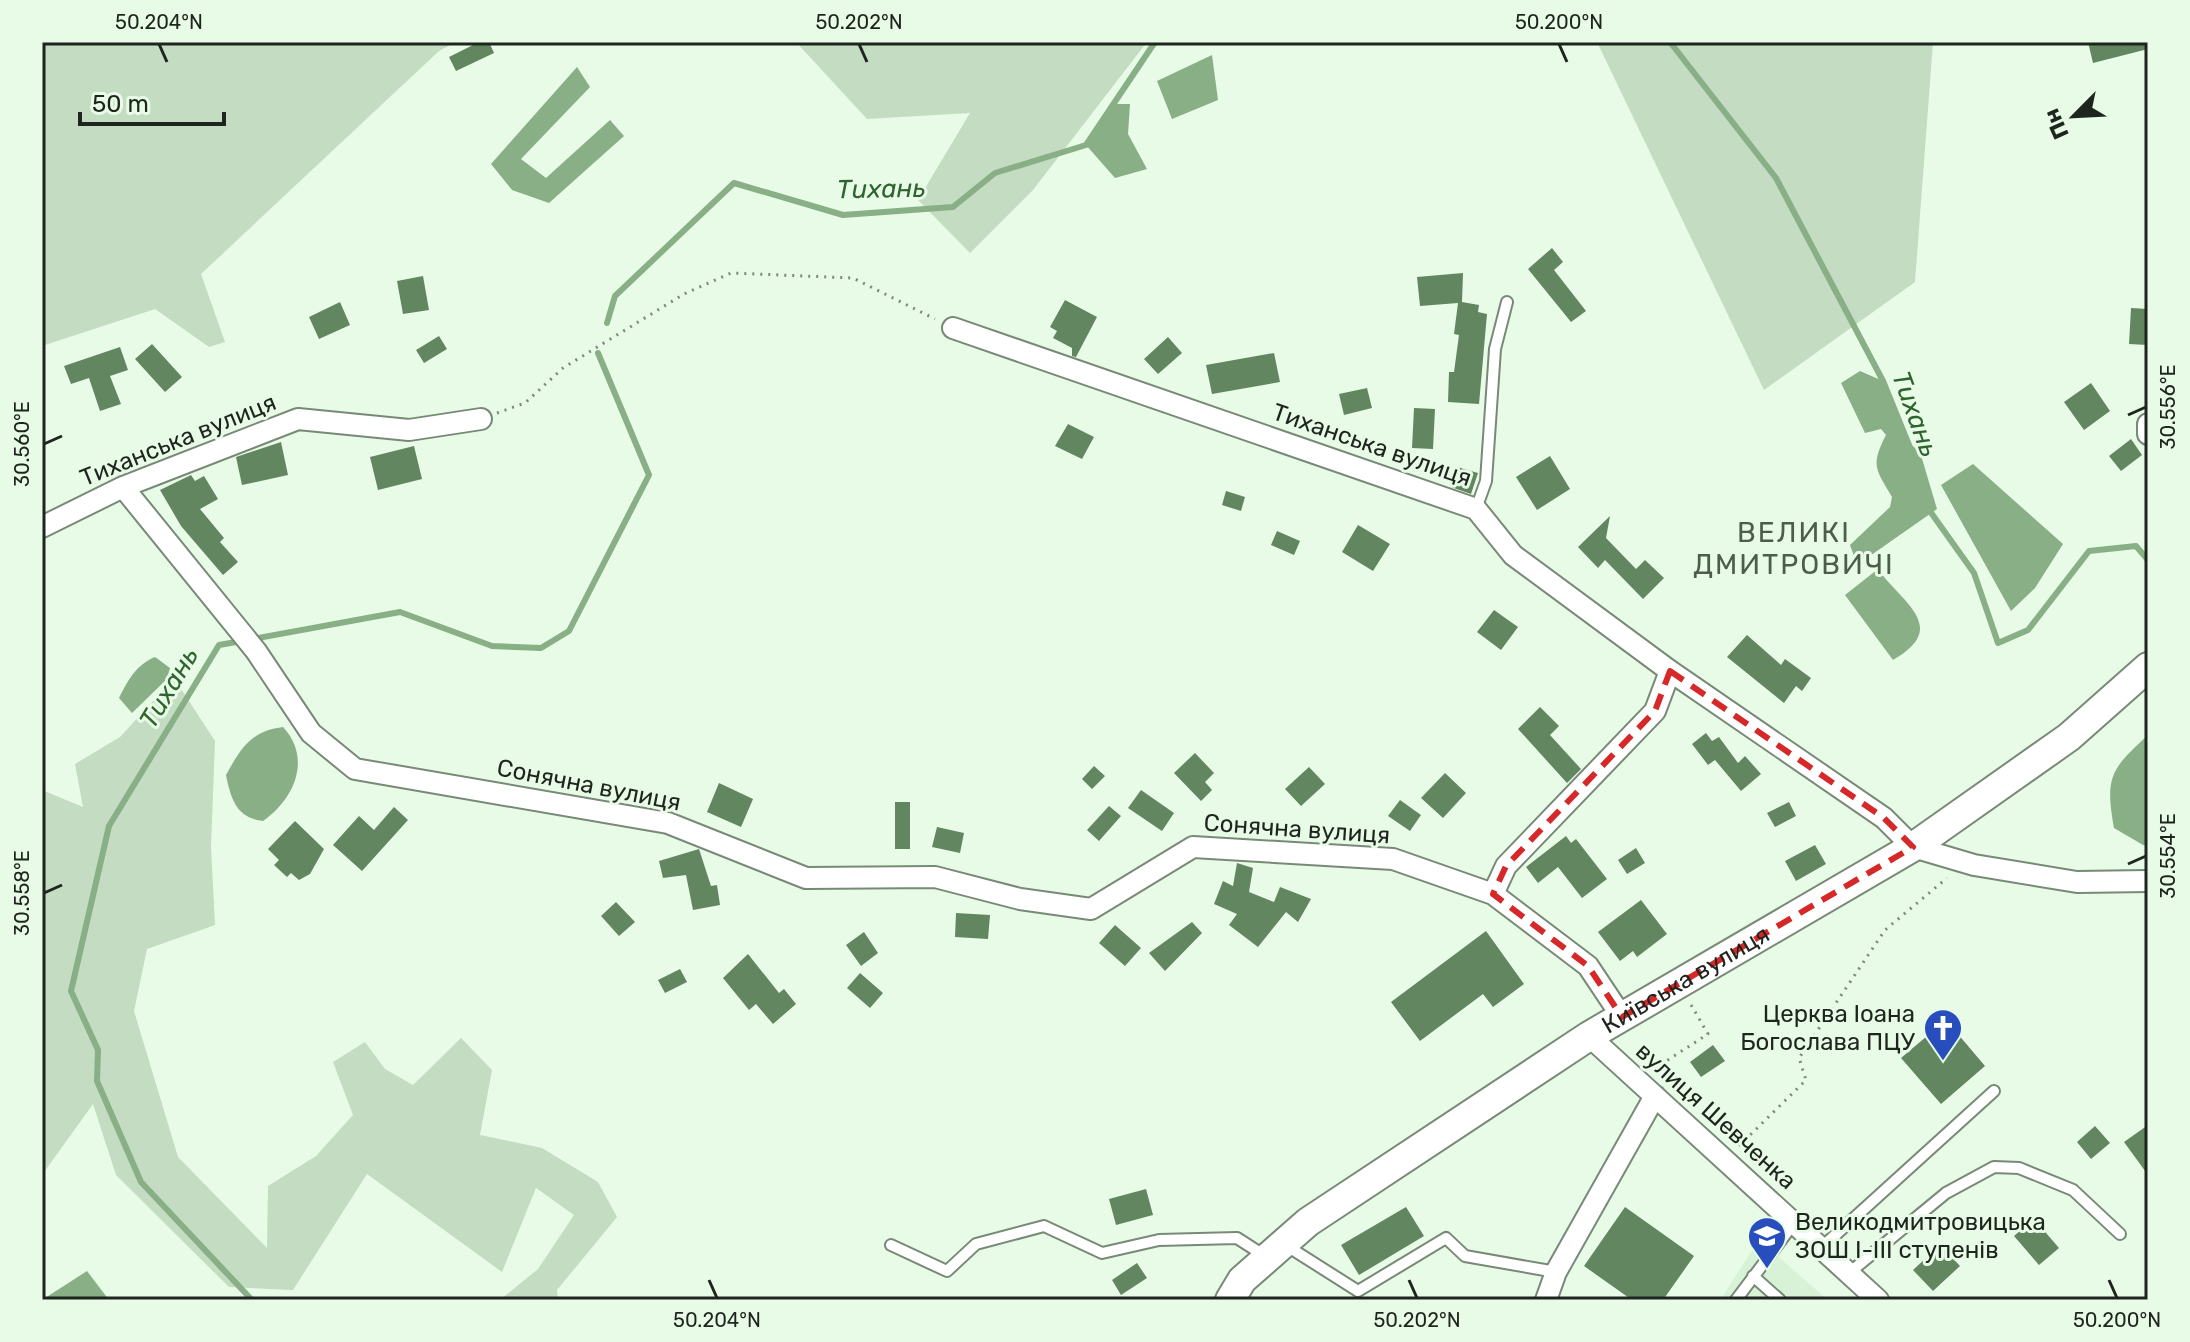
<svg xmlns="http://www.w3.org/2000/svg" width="2190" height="1342" font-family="Rubik,sans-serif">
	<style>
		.built { fill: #d8f2d7 }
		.green { fill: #c3dcc2 }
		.water { fill: #88af86 }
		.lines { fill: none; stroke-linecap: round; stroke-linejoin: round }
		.stream { stroke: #88af86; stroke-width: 6 }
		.building { fill: #618660 }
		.lane-casing { stroke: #788a77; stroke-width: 14 }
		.street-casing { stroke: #788a77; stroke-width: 24 }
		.secondary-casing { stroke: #788a77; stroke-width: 32 }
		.path { stroke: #7d897c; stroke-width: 3; stroke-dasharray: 2 6; stroke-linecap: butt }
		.lane { stroke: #fff; stroke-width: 10 }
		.street { stroke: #fff; stroke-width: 20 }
		.secondary { stroke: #fff; stroke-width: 28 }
		.marked { fill: none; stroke: #d62828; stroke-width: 6; stroke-dasharray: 16 10; stroke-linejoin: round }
		.ticks { fill: none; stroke: #1e251e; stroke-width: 3 }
		.labels { text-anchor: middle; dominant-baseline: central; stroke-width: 6; stroke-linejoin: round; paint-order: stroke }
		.street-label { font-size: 24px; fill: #1e251e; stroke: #e8fbe6 }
		.poi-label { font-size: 24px; fill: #1e251e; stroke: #e8fbe6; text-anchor: end }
		.water-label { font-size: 26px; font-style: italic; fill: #2f642f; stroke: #e8fbe6 }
		.quarter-label { font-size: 28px; letter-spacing: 2px; fill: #4d5d4c; stroke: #e8fbe6 }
		.neatline { fill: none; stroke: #1e251e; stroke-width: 3 }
		.ticks-label { font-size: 20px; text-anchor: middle; fill: #1e251e }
	</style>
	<rect width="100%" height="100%" fill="#e8fbe6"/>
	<path class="built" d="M 1759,1240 L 1828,1300 L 1720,1300 Z"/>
	<path class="green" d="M 42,42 L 456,42 L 439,51 L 201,274 L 225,342 L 209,347 L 155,309 L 42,346 Z
		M 796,42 L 1147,42 L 1033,190 L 970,253 L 918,200 L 970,113 L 867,119 Z
		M 1597,42 L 1933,42 L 1915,282 L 1764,390 Z
		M 174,678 L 215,741 L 211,847 L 215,925 L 147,949 L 134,1011 L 178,1157 L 267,1248 L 268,1186 L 316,1156 L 353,1115 L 333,1062 L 365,1042 L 385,1069 L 413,1085 L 461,1038 L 492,1070 L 480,1135 L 542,1148 L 598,1182 L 617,1217 L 557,1290 L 558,1300 L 500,1300 L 538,1269 L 574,1215 L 536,1188 L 502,1272 L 367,1174 L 293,1290 L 229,1287 L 116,1175 L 93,1104 L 42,1175 L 42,790 L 83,807 L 75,764 L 120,737 Z"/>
	<path class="water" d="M 1212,55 L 1218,100 L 1172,119 L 1157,81 Z
		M 577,67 L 590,87 L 521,159 L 546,178 L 610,120 L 624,136 L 549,203 L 512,190 L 491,164 Z
		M 1113,104 L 1130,104 L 1128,134 L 1147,169 L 1115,178 L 1086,145 Z
		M 1860,371 L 1883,381 L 1909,443 L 1920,452 L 1937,509 L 1867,558 L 1854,556 L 1850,545 L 1890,507 L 1892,497 C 1876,469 1870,466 1886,435 L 1881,429 L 1865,433 L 1841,383 Z
		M 1973,464 L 2063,544 L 2035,588 L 2011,611 L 1941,485 Z
		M 1878,569 C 1901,602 1951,627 1893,660 L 1845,595 Z
		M 155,657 L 170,668 L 167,679 L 132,713 L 119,698 C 128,680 136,665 155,657 Z
		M 283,727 C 312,758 295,799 263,821 C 237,818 231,800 226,775 C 241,748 251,731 283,727 Z
		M 2148,735 L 2148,845 L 2143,845 L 2114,828 C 2105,777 2110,770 2148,735 Z
		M 87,1271 L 109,1300 L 42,1300 Z"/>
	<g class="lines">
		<path class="stream" d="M 1670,42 L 1776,178 L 1883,381 L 1911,450
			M 607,323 L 615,296 L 734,183 L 843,215 L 953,207 L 995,173 L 1086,145 L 1155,42
			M 1927,507 L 1974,573 L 1998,643 L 2028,630 L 2089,551 L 2136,546 L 2148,560
			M 253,639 L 400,612 L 492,646 L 541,648 L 569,631 L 649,475 L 598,353
			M 242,641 L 219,645 L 109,826 L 71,991 L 98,1050 L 97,1081 L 141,1182 L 252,1300"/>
	</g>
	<path class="building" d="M 479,42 L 489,42 L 494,53 L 456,71 L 449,57 Z
		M 2088,42 L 2148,42 L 2148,49 L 2093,63 Z
		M 1552,248 L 1563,262 L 1554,270 L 1586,311 L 1571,322 L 1528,269 Z
		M 1463,273 L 1462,302 L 1479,305 L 1478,312 L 1487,314 L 1479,404 L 1448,402 L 1449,372 L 1454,372 L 1459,335 L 1454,334 L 1458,303 L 1420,306 L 1417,277 Z
		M 423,276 L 429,310 L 403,314 L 397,281 Z
		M 1065,300 L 1097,317 L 1076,357 L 1072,356 L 1072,348 L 1053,338 L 1057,331 L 1050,327 Z
		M 340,302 L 350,325 L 319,339 L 309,317 Z
		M 2131,308 L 2148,309 L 2148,345 L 2129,344 Z
		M 439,336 L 447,349 L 424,363 L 416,350 Z
		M 1168,337 L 1182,353 L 1158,374 L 1144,359 Z
		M 152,344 L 182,377 L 165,392 L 135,359 Z
		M 120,347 L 128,370 L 110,376 L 121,404 L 100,411 L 89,378 L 71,384 L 64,366 Z
		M 1274,353 L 1280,382 L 1212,394 L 1206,365 Z
		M 2091,383 L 2110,411 L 2084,430 L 2064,402 Z
		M 1367,388 L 1372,408 L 1344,415 L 1339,394 Z
		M 1414,408 L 1435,409 L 1433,449 L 1412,448 Z
		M 1068,424 L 1094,437 L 1082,459 L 1055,446 Z
		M 2131,439 L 2142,455 L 2121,471 L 2109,456 Z
		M 281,442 L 288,475 L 242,485 L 236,457 Z
		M 414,446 L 422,479 L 378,490 L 370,457 Z
		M 1550,456 L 1570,489 L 1537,510 L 1516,477 Z
		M 1457,467 L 1478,473 L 1471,494 L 1451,487 Z
		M 191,475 L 195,481 L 204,476 L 218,499 L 200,509 L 224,538 L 220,542 L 238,562 L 223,575 L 181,526 L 160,490 Z
		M 1226,491 L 1245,497 L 1241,511 L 1222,505 Z
		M 1610,516 L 1606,538 L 1636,569 L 1645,560 L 1664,578 L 1643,599 L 1605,560 L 1598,568 L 1578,547 Z
		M 1358,525 L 1390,544 L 1373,571 L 1342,552 Z
		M 1277,531 L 1300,541 L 1294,555 L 1271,545 Z
		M 1494,610 L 1518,627 L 1501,650 L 1477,632 Z
		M 1747,635 L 1781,665 L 1785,659 L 1811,678 L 1802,691 L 1796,686 L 1784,703 L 1727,657 Z
		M 1540,707 L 1559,726 L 1550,735 L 1581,769 L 1567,783 L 1518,729 Z
		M 1706,733 L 1712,741 L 1719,737 L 1738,763 L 1745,756 L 1761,774 L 1741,791 L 1715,760 L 1708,765 L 1692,744 Z
		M 1195,753 L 1214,773 L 1205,782 L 1212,790 L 1201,801 L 1174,773 Z
		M 1094,766 L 1105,776 L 1092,789 L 1082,779 Z
		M 1309,767 L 1325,784 L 1301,806 L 1285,789 Z
		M 1445,773 L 1466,793 L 1443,818 L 1421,798 Z
		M 719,783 L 753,799 L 741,827 L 707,812 Z
		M 1141,790 L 1174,813 L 1162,831 L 1128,808 Z
		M 1400,800 L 1421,815 L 1410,831 L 1388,816 Z
		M 895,802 L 910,802 L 910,849 L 895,849 Z
		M 1789,802 L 1796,816 L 1775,827 L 1767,813 Z
		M 1109,806 L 1121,816 L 1099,841 L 1087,830 Z
		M 394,807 L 408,820 L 362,871 L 333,845 L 359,816 L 374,830 Z
		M 295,821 L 324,849 L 310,874 L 299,880 L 291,873 L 287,877 L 274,865 L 279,860 L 268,849 Z
		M 937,827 L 964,833 L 960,853 L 932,847 Z
		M 1566,836 L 1571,843 L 1576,839 L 1607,879 L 1582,898 L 1558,867 L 1538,883 L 1526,867 Z
		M 1815,845 L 1826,864 L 1796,881 L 1785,861 Z
		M 1636,848 L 1645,863 L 1627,874 L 1618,860 Z
		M 699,849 L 711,886 L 717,885 L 720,905 L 693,910 L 686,875 L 663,878 L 659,861 Z
		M 1237,863 L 1253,868 L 1249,892 L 1274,902 L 1280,887 L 1311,899 L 1298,922 L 1286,912 L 1258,947 L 1229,925 L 1237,914 L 1214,904 L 1223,881 L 1233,886 Z
		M 1641,900 L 1667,934 L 1637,957 L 1633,951 L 1620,961 L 1598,932 Z
		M 616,902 L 635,922 L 619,936 L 601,916 Z
		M 956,913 L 990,915 L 988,939 L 955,937 Z
		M 1192,922 L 1202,933 L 1165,971 L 1149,953 Z
		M 1115,925 L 1141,948 L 1125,966 L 1099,943 Z
		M 1486,931 L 1524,984 L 1493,1007 L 1483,994 L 1420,1041 L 1391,1002 Z
		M 864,932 L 878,953 L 861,966 L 846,945 Z
		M 748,954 L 779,993 L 784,989 L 796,1004 L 773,1024 L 756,1004 L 749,1010 L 723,978 Z
		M 680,969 L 687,982 L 665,993 L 658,980 Z
		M 860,973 L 883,993 L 870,1008 L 847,988 Z
		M 1946,1020 L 1985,1066 L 1941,1104 L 1901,1058 Z
		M 1713,1045 L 1725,1061 L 1701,1077 L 1690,1062 Z
		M 2148,1125 L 2148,1175 L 2124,1142 Z
		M 2095,1126 L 2110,1143 L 2091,1159 L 2077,1142 Z
		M 1146,1189 L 1153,1215 L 1116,1225 L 1109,1199 Z
		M 1406,1207 L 1424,1236 L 1359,1275 L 1341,1245 Z
		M 1625,1207 L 1694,1256 L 1663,1300 L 1632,1300 L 1584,1266 Z
		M 2034,1219 L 2059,1248 L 2039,1265 L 2014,1236 Z
		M 1940,1245 L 1960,1266 L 1933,1291 L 1913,1270 Z
		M 1137,1263 L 1147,1278 L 1121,1295 L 1112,1280 Z"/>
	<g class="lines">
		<g class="lane-casing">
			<path id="lane" d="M 1476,509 L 1486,481 L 1495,349 L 1507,302
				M 891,1245 L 947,1271 L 976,1244 L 1044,1226 L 1102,1253 L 1159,1240 L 1237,1238 L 1265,1256
				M 1287,1246 L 1358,1291 L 1446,1238 L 1465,1256 L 1556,1272
				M 1821,1248 L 1994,1091
				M 1849,1273 L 1946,1193 L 1994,1167 L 2019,1168 L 2073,1190 L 2120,1234
				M 1753,1276 L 1780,1300
				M 1736,1300 L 1794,1223"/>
		</g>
		<g class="street-casing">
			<path id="street" d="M 953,328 L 1476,509 L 1513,555 L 1670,671 L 1884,818 L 1913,847 L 1974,865 L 2077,882 L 2148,881
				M 2148,424 L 2148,434
				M 123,487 L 256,651 L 311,733 L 355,769 L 668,823 L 806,878 L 935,877 L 1020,899 L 1091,909 L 1193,847 L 1393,859 L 1493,894 L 1588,966 L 1622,1017
				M 42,527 L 123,487 L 298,419 L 409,430 L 481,419
				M 1493,894 L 1506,866 L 1655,711 L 1670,671
				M 1589,1036 L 1878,1300
				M 1546,1300 L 1556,1272 L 1655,1096"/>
		</g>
		<g class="secondary-casing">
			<g id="secondary">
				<path id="s1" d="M 1230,1300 L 1242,1280 L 1308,1222 L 1589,1036 L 1913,847 L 2069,737 L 2148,667"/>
			</g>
		</g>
		<path class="path" d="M 497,413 L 525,403 L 563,368 L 684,294 L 731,273 L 853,278 L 935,319
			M 1654,1069 L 1708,1034 L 1690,1003
			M 1739,1146 L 1806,1080 L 1799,1058 L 1885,930 L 1947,878"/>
		<use href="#lane" class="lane"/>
		<use href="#street" class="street"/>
		<use href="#secondary" class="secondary"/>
	</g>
	<path class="marked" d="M 1670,671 L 1884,818 L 1913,847 L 1622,1017 L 1588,966 L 1493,894 L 1506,866 L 1655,711 Z"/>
	<path class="ticks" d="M 159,44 L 167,62M 859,44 L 867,62M 1559,44 L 1567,62M 2128,415 L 2146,407M 44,444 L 62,436M 2128,864 L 2146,856M 44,893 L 62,885M 709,1280 L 717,1298M 1409,1280 L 1417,1298M 2109,1280 L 2117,1298"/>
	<defs>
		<g id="church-pin" transform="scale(2)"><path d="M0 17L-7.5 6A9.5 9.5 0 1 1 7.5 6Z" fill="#284ebd" stroke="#e8fbe6"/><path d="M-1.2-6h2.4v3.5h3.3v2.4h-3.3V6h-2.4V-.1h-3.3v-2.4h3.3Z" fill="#fff"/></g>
		<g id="school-pin" transform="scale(2)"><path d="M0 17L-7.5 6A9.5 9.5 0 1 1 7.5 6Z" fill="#284ebd" stroke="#e8fbe6"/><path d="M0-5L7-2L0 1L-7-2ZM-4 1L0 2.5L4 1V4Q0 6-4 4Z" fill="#fff"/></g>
	</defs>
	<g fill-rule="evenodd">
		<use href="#church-pin" x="1943" y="1028"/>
		<use href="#school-pin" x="1767" y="1236"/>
	</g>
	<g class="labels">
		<g class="street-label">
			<text transform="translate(178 440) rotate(-22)">Тиханська вулиця</text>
			<text transform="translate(1372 445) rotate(19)">Тиханська вулиця</text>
			<text transform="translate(589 785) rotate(11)">Сонячна вулиця</text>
			<text transform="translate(1297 829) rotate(4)">Сонячна вулиця</text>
			<text stroke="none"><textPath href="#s1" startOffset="560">Київська вулиця</textPath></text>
			<text transform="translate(1716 1116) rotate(42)">вулиця Шевченка</text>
		</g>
		<g class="poi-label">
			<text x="1915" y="1014">Церква Іоана<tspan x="1915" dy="28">Богослава ПЦУ</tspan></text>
			<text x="1795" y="1222" text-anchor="start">Великодмитровицька<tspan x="1795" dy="28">ЗОШ І-ІІІ ступенів</tspan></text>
		</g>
		<g class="water-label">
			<text transform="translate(881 189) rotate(-1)">Тихань</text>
			<text transform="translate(1915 414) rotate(70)">Тихань</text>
			<text transform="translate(169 688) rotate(-59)">Тихань</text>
		</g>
		<g class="quarter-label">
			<text x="1794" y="532">ВЕЛИКІ<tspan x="1794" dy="32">ДМИТРОВИЧІ</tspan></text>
		</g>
	</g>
	<rect width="2190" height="1342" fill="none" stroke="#e8fbe6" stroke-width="88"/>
	<g transform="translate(2074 116) rotate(246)" stroke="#e8fbe6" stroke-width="6" paint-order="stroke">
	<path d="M0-6L14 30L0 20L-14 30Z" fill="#1e251e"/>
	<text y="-12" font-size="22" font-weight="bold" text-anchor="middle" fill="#1e251e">Пн</text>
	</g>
	<path d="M80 112v12h144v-12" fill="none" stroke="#1e251e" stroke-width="4"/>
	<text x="92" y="112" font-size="24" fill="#1e251e" stroke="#e8fbe6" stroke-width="6" paint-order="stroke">50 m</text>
	<rect x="44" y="44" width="2102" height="1254" class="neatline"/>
	<g class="ticks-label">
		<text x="159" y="29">50.204°N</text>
		<text x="859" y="29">50.202°N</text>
		<text x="1559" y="29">50.200°N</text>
		<text transform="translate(2168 407) rotate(-90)" y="7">30.556°E</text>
		<text transform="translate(22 444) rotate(-90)" y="7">30.560°E</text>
		<text transform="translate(2168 856) rotate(-90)" y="7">30.554°E</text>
		<text transform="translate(22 893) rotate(-90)" y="7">30.558°E</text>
		<text x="717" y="1327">50.204°N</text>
		<text x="1417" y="1327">50.202°N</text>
		<text x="2117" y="1327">50.200°N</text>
	</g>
</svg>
